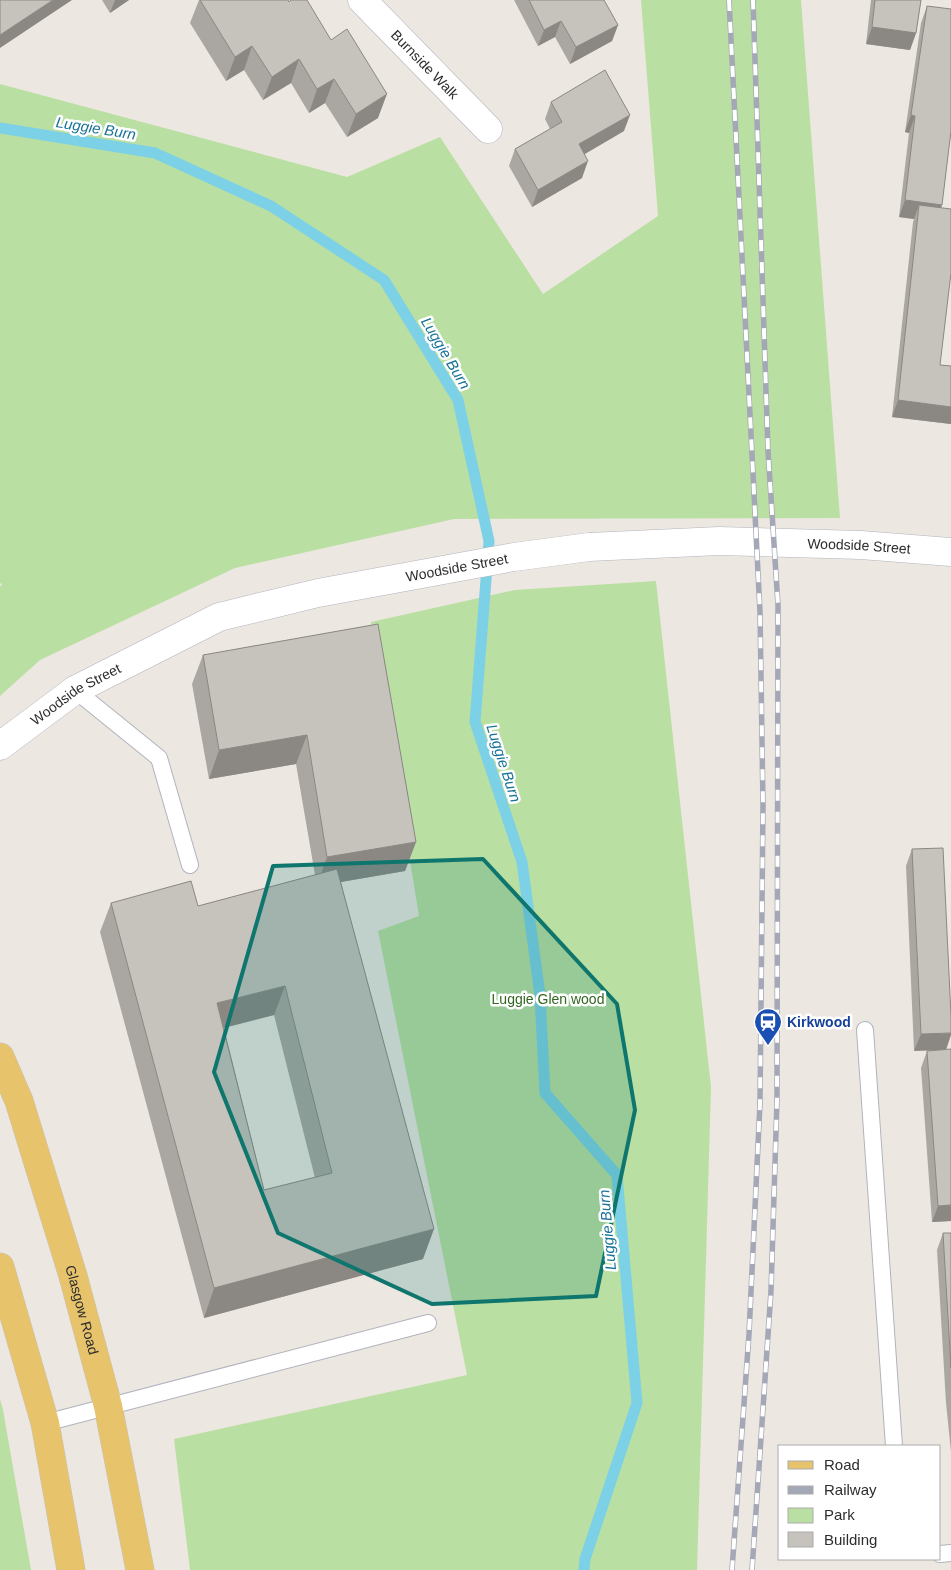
<svg xmlns="http://www.w3.org/2000/svg" width="951" height="1570" font-family="Helvetica,sans-serif">
	<style>
		.green { fill: #badfa2 }
		.lines { fill: none; stroke-linecap: round; stroke-linejoin: round }
		.stream { stroke: #7cd1e7; stroke-width: 11 }
		.service-casing { stroke: #b1b4bc; stroke-width: 18 }
		.minor-casing { stroke: #b1b4bc; stroke-width: 29 }
		.tertiary-casing { stroke: #b1b4bc; stroke-width: 29 }
		.primary-casing { stroke: #c4c4c4; stroke-width: 29 }
		.service { stroke: #fff; stroke-width: 16 }
		.minor { stroke: #fff; stroke-width: 28 }
		.tertiary { stroke: #fff; stroke-width: 28 }
		.primary { stroke: #e7c36c; stroke-width: 28 }
		.rail-casing { stroke: #a4a7b6; stroke-width: 5.5 }
		.rail { stroke: #fff; stroke-width: 4; stroke-dasharray: 11; stroke-linecap: butt }
		.wall { fill: #aaa7a2; fill-rule: evenodd }
		.shaded-wall { fill: #8b8884 }
		.building { fill: #c6c2bc; stroke: #8b8884; fill-rule: evenodd }
		.marked { fill: #0f766e; fill-opacity: 0.2; stroke: #0f766e; stroke-width: 4; stroke-linejoin: round }
		.labels { text-anchor: middle; dominant-baseline: central; stroke-width: 5; stroke-linejoin: round; paint-order: stroke }
		.street-label { font-size: 14px; fill: #2d2d2d; stroke: #fff }
		.park-label { font-size: 14px; fill: #336721; stroke: #fff }
		.transit-label { font-size: 14px; font-weight: bold; fill: #164399; stroke: #fff; text-anchor: start }
		.water-label { font-size: 15px; font-style: italic; fill: #187297; stroke: #fff }
	</style>
	<rect width="100%" height="100%" fill="#ede7e1"/>
	<path class="green" d="M 641,0 L 801,0 L 840,518 L 454,519 L 235,568 L 40,660 L 0,696 L 0,587 L 2,584 L 0,583 L 0,84 L 347,177 L 440,137 L 543,294 L 658,216 Z
		M 656,581 L 711,1087 L 697,1570 L 190,1570 L 174,1439 L 467,1375 L 378,931 L 419,916 L 371,622 L 515,590 Z
		M 0,1399 L 3,1410 L 31,1570 L 0,1570 Z"/>
	<g class="lines">
		<path class="stream" d="M 0,128 L 155,153 L 271,206 L 384,280 L 458,400 L 489,541 L 475,722 L 522,862 L 540,995 L 545,1093 L 617,1175 L 637,1403 L 585,1559 L 584,1570"/>
		<g class="service-casing">
			<path id="service" d="M 75,690 L 159,758 L 190,865
				M 865,1030 L 894,1446
				M 45,1423 L 428,1323
				M 940,1554 L 951,1553"/>
		</g>
		<g class="minor-casing">
			<g id="minor">
				<path id="s1" d="M 362,0 L 488,129"/>
			</g>
		</g>
		<g class="tertiary-casing">
			<g id="tertiary">
				<path id="s2" d="M 0,746 L 75,690 L 219,617 L 318,593 L 514,557 L 589,547 L 719,541 L 861,545 L 951,552"/>
			</g>
		</g>
		<g class="primary-casing">
			<g id="primary">
				<path id="s3" d="M 0,1057 L 19,1101 L 73,1276 L 108,1406 L 140,1570"/>
				<path d="M 0,1267 L 45,1423 L 71,1570"/>
			</g>
		</g>
		<use href="#service" class="service"/>
		<use href="#minor" class="minor"/>
		<use href="#tertiary" class="tertiary"/>
		<use href="#primary" class="primary"/>
		<g class="rail-casing">
			<path id="rail" d="M 729,0 L 760,612 L 763,805 L 760,1103 L 749,1334 L 732,1570
				M 752,1570 L 771,1291 L 777,1100 L 778,605 L 768,451 L 753,0"/>
		</g>
		<use href="#rail" class="rail"/>
	</g>
	<path class="wall" d="M 102,0 L 129,0 L 110,13 Z
		M 199,0 L 288,0 L 378,118 L 347,137 L 325,103 L 309,113 L 291,83 L 263,100 L 244,70 L 226,81 L 190,23 Z
		M 514,0 L 604,0 L 618,25 L 612,41 L 570,64 L 555,37 L 538,46 Z
		M 871,0 L 921,0 L 916,33 L 910,50 L 866,44 Z
		M 927,6 L 951,138 L 950,138 L 941,208 L 940,365 L 951,366 L 951,424 L 892,417 L 913,222 L 914,219 L 899,217 L 909,133 L 905,132 L 921,23 Z
		M 551,102 L 624,131 L 584,154 L 582,178 L 532,207 L 509,166 L 515,149 L 550,129 L 545,119 Z
		M 378,624 L 416,842 L 405,871 L 341,882 L 423,1259 L 204,1318 L 100,932 L 111,903 L 198,906 L 315,875 L 296,764 L 209,779 L 192,684 L 203,655 ZM 274,1015 L 315,1178 L 264,1190 L 224,1028 Z
		M 912,849 L 951,1016 L 914,1051 L 906,866 Z
		M 927,1051 L 951,1221 L 932,1222 L 921,1068 Z
		M 943,1233 L 951,1233 L 951,1452 L 946,1403 L 937,1250 Z"/>
	<path class="shaded-wall" d="M 53,0 L 72,0 L 0,48 L 0,35 Z
		M 115,0 L 129,0 L 110,13 Z
		M 561,21 L 555,37 L 538,46 L 544,30 Z
		M 618,25 L 612,41 L 570,64 L 576,47 Z
		M 872,27 L 916,33 L 910,50 L 866,44 Z
		M 252,46 L 244,70 L 226,81 L 235,57 Z
		M 299,59 L 291,83 L 263,100 L 272,77 Z
		M 334,79 L 325,103 L 309,113 L 317,89 Z
		M 387,94 L 378,118 L 347,137 L 356,114 Z
		M 630,115 L 624,131 L 573,161 L 579,144 Z
		M 911,115 L 915,116 L 909,133 L 905,132 Z
		M 588,161 L 582,178 L 532,207 L 538,190 Z
		M 905,200 L 942,205 L 936,222 L 919,205 L 914,219 L 899,217 Z
		M 898,400 L 951,407 L 951,424 L 892,417 Z
		M 307,735 L 296,764 L 209,779 L 219,750 Z
		M 416,842 L 405,871 L 317,886 L 327,857 Z
		M 285,986 L 274,1015 L 207,1032 L 217,1003 Z
		M 951,1033 L 951,1035 L 946,1050 L 914,1051 L 921,1034 Z
		M 951,1205 L 951,1221 L 932,1222 L 938,1206 Z
		M 434,1229 L 423,1259 L 204,1318 L 214,1288 Z"/>
	<path class="building" d="M 0,0 L 53,0 L 0,35 Z
		M 200,0 L 288,0 L 289,2 L 291,0 L 307,0 L 331,40 L 347,29 L 387,94 L 356,114 L 334,79 L 317,89 L 299,59 L 272,77 L 252,46 L 235,57 Z
		M 529,0 L 604,0 L 618,25 L 576,47 L 561,21 L 544,30 Z
		M 875,0 L 921,0 L 916,33 L 872,27 Z
		M 927,6 L 951,9 L 951,131 L 942,205 L 905,200 L 915,116 L 911,115 Z
		M 605,70 L 630,115 L 579,144 L 588,161 L 538,190 L 515,149 L 562,122 L 551,102 Z
		M 919,205 L 951,209 L 951,273 L 940,365 L 951,366 L 951,407 L 898,400 Z
		M 378,624 L 416,842 L 327,857 L 307,735 L 219,750 L 203,655 Z
		M 943,848 L 951,1016 L 951,1033 L 921,1034 L 912,849 Z
		M 337,869 L 434,1229 L 214,1288 L 111,903 L 191,881 L 198,906 ZM 285,986 L 332,1173 L 264,1190 L 217,1003 Z
		M 951,1049 L 951,1205 L 938,1206 L 927,1051 Z
		M 943,1233 L 951,1233 L 951,1368 Z"/>
	<path class="marked" d="M 483,859 L 617,1004 L 635,1110 L 596,1296 L 432,1304 L 278,1233 L 214,1072 L 273,866 Z"/>
	<defs>
		<g id="station-pin" transform="scale(1.4375)"><path d="M0 17L-7.5 6A9.5 9.5 0 1 1 7.5 6Z" fill="#1a4fb4" stroke="#fff"/><path d="M-3-6H3Q5-6 5-4V2Q5 4 3 4L4.5 6H3L1.5 4h-3L-3 6H-4.5L-3 4Q-5 4-5 2V-4Q-5-6-3-6ZM-3.5-4v3h7v-3ZM-3.5 1v1.5H-2V1ZM2 1v1.5H3.5V1Z" fill="#fff"/></g>
	</defs>
	<g fill-rule="evenodd">
		<use href="#station-pin" x="768" y="1022"/>
	</g>
	<g class="labels">
		<g class="street-label">
			<text stroke="none"><textPath href="#s1" startOffset="90">Burnside Walk</textPath></text>
			<text stroke="none"><textPath href="#s2" startOffset="902">Woodside Street</textPath></text>
			<text stroke="none"><textPath href="#s2" startOffset="498">Woodside Street</textPath></text>
			<text stroke="none"><textPath href="#s2" startOffset="92">Woodside Street</textPath></text>
			<text stroke="none"><textPath href="#s3" startOffset="266">Glasgow Road</textPath></text>
		</g>
		<g class="park-label">
			<text x="548" y="999">Luggie Glen wood</text>
		</g>
		<g class="transit-label">
			<text x="787" y="1022">Kirkwood</text>
		</g>
		<g class="water-label">
			<text transform="translate(96 128) rotate(9)">Luggie Burn</text>
			<text transform="translate(446 353) rotate(59)">Luggie Burn</text>
			<text transform="translate(504 763) rotate(72)">Luggie Burn</text>
			<text transform="translate(607 1230) rotate(-95)">Luggie Burn</text>
		</g>
	</g>
	<rect x="778" y="1445" width="162" height="115" fill="#ffffff" stroke="#ababab"/>
	<rect x="788" y="1461" width="25" height="8" fill="#e7c36c" stroke="#ababab"/>
	<text x="824" y="1470" font-size="15" fill="#2d2d2d">Road</text>
	<rect x="788" y="1486" width="25" height="8" fill="#a4a7b6" stroke="#ababab"/>
	<text x="824" y="1495" font-size="15" fill="#2d2d2d">Railway</text>
	<rect x="788" y="1508" width="25" height="15" fill="#badfa2" stroke="#ababab"/>
	<text x="824" y="1520" font-size="15" fill="#2d2d2d">Park</text>
	<rect x="788" y="1532" width="25" height="15" fill="#c6c2bc" stroke="#ababab"/>
	<text x="824" y="1545" font-size="15" fill="#2d2d2d">Building</text>
</svg>
